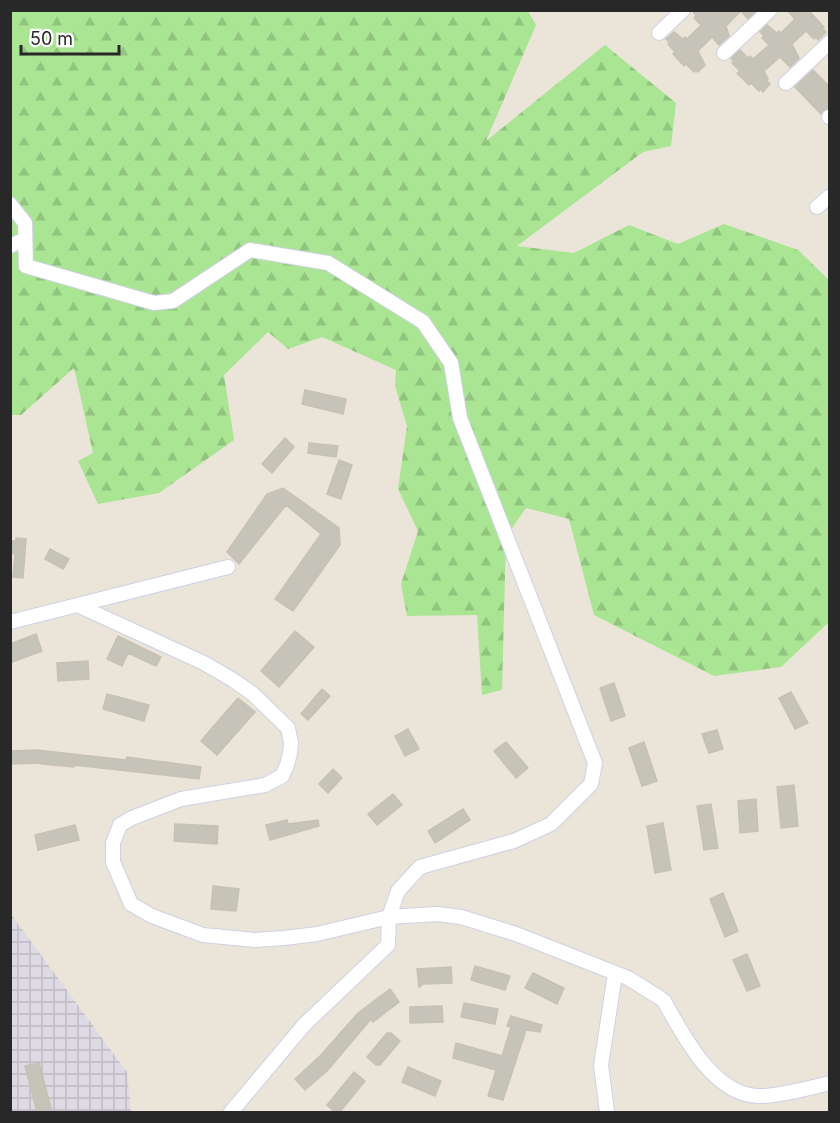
<svg xmlns="http://www.w3.org/2000/svg" width="840" height="1123" font-family="Inter,sans-serif">
	<style>
		.industrial { fill: url(#industrial-grid) }
		.forest { fill: url(#forest-firs) }
		.building { fill: #c6c3b8; stroke: #c7c1b3; stroke-width: 1.5 }
		.lines { fill: none; stroke-linecap: round; stroke-linejoin: round }
		.minor-casing { stroke: #ced1e2; stroke-width: 16 }
		.minor { stroke: #fff; stroke-width: 14 }
	</style>
	<defs>
		<pattern id="industrial-grid" width="8" height="8" patternUnits="userSpaceOnUse" patternTransform="scale(1.5)"><rect width="8" height="8" fill="#dddae3"/><path d="M0 4h8M4 0v8" fill="none" stroke="#bebbc3"/></pattern>
		<pattern id="forest-firs" width="22" height="20" patternUnits="userSpaceOnUse" patternTransform="scale(1.5)"><rect width="22" height="20" fill="#a9e592"/><path d="M5 1l3.5 6h-7zM16 11l3.5 6h-7z" fill="#91c47e"/></pattern>
	</defs>
	<rect width="100%" height="100%" fill="#ebe5d9"/>
	<path class="industrial" d="M 10,913 L 127,1072 L 131,1112 L 11,1112 Z"/>
	<path class="forest" d="M 10,11 L 528,11 L 536,25 L 486,141 L 605,45 L 676,103 L 671,146 L 643,152 L 517,246 L 574,253 L 629,225 L 678,244 L 724,224 L 798,250 L 829,280 L 829,622 L 781,667 L 714,676 L 594,615 L 569,519 L 526,508 L 506,537 L 502,690 L 482,695 L 477,615 L 407,616 L 401,584 L 418,531 L 398,489 L 407,426 L 395,386 L 396,370 L 322,337 L 288,349 L 268,332 L 224,375 L 234,440 L 159,493 L 98,504 L 78,461 L 93,453 L 74,368 L 21,415 L 11,415 Z"/>
	<path class="building" d="M 692,10 L 753,10 L 755,12 L 748,19 L 741,11 L 726,26 L 729,36 L 719,45 L 712,37 L 698,51 L 705,65 L 698,72 L 695,70 L 694,72 L 686,64 L 684,66 L 673,54 L 675,52 L 668,44 L 669,42 L 666,39 L 674,32 L 683,39 L 685,37 L 687,39 L 701,25 L 694,18 L 696,16 Z
		M 787,10 L 808,10 L 824,27 L 822,28 L 826,32 L 818,40 L 816,37 L 814,39 L 806,31 L 792,44 L 799,58 L 790,67 L 780,57 L 764,71 L 768,79 L 767,81 L 770,84 L 763,92 L 761,89 L 759,91 L 751,83 L 749,85 L 737,73 L 740,71 L 732,63 L 734,62 L 731,58 L 740,50 L 748,58 L 750,56 L 753,59 L 769,45 L 762,38 L 764,36 L 760,32 L 767,25 L 777,33 L 779,31 L 781,33 L 795,19 Z
		M 813,70 L 830,87 L 830,108 L 824,110 L 821,114 L 795,87 Z
		M 305,390 L 346,399 L 343,414 L 302,404 Z
		M 285,438 L 294,447 L 272,473 L 262,464 Z
		M 309,443 L 338,446 L 336,457 L 308,453 Z
		M 339,460 L 352,465 L 341,499 L 327,494 Z
		M 283,488 L 339,528 L 340,545 L 293,611 L 275,599 L 321,534 L 286,505 L 239,564 L 227,552 L 267,494 Z
		M 16,538 L 26,539 L 23,578 L 13,577 L 15,554 L 10,553 L 10,541 L 16,541 Z
		M 50,549 L 69,559 L 63,569 L 45,559 Z
		M 295,631 L 314,647 L 279,687 L 261,671 Z
		M 36,634 L 42,651 L 10,663 L 10,644 Z
		M 118,636 L 161,657 L 156,666 L 128,653 L 122,666 L 107,659 Z
		M 88,661 L 89,679 L 58,681 L 57,663 Z
		M 614,683 L 625,716 L 611,721 L 600,688 Z
		M 322,689 L 330,696 L 308,720 L 301,714 Z
		M 791,692 L 808,723 L 795,729 L 779,698 Z
		M 107,694 L 149,705 L 144,721 L 103,709 Z
		M 238,698 L 255,712 L 217,755 L 201,741 Z
		M 408,729 L 419,749 L 405,756 L 395,736 Z
		M 717,730 L 723,749 L 709,753 L 702,734 Z
		M 506,742 L 528,768 L 516,778 L 494,751 Z
		M 644,742 L 657,781 L 642,786 L 629,748 Z
		M 36,750 L 126,760 L 127,757 L 201,767 L 199,779 L 74,765 L 74,767 L 41,764 L 42,763 L 10,764 L 10,751 Z
		M 333,769 L 342,778 L 328,793 L 319,784 Z
		M 794,785 L 798,826 L 781,828 L 777,787 Z
		M 393,794 L 402,805 L 377,825 L 368,814 Z
		M 756,799 L 758,831 L 740,833 L 738,801 Z
		M 711,804 L 718,848 L 704,850 L 697,806 Z
		M 463,809 L 470,820 L 435,843 L 428,831 Z
		M 287,820 L 288,824 L 318,820 L 319,826 L 270,840 L 266,825 Z
		M 663,823 L 671,870 L 655,873 L 647,826 Z
		M 175,824 L 218,826 L 217,844 L 174,841 Z
		M 75,825 L 79,840 L 38,850 L 35,835 Z
		M 213,886 L 239,889 L 236,911 L 211,909 Z
		M 723,893 L 738,931 L 725,937 L 710,899 Z
		M 747,954 L 760,986 L 747,991 L 733,960 Z
		M 475,966 L 510,976 L 505,990 L 471,980 Z
		M 451,967 L 452,983 L 423,984 L 419,987 L 417,969 Z
		M 533,973 L 564,988 L 557,1004 L 525,988 Z
		M 390,989 L 399,1002 L 373,1022 L 371,1019 L 328,1070 L 305,1090 L 295,1079 L 321,1055 L 358,1013 Z
		M 464,1003 L 498,1009 L 495,1024 L 461,1017 Z
		M 442,1006 L 443,1022 L 410,1023 L 410,1007 Z
		M 511,1016 L 542,1025 L 540,1032 L 526,1030 L 503,1100 L 488,1096 L 496,1070 L 453,1058 L 456,1043 L 502,1056 L 511,1027 L 507,1026 Z
		M 387,1033 L 391,1033 L 400,1041 L 380,1065 L 376,1065 L 367,1057 Z
		M 39,1063 L 51,1108 L 37,1112 L 25,1066 Z
		M 408,1067 L 441,1081 L 435,1096 L 402,1082 Z
		M 354,1072 L 365,1081 L 339,1113 L 336,1113 L 327,1105 Z"/>
	<g class="lines">
		<g class="minor-casing">
			<path id="minor" d="M 659,33 L 683,10
				M 724,53 L 770,10
				M 786,83 L 830,42
				M 829,117 L 830,117
				M 10,204 L 25,223 L 26,266 L 154,303 L 173,301 L 250,250 L 328,263 L 423,322 L 451,363 L 460,418 L 595,763 L 591,784 L 551,824 L 514,841 L 420,867 L 398,891 L 389,917 L 388,945 L 304,1025 L 231,1112
				M 817,207 L 830,196
				M 10,246 L 25,239
				M 77,605 L 204,663 L 233,680 L 253,694 L 288,728 L 291,743 L 290,753 L 287,765 L 282,776 L 265,785 L 181,799 L 132,818 L 120,825 L 113,843 L 113,862 L 131,904 L 152,916 L 203,935 L 255,940 L 284,938 L 317,934 L 389,917 L 438,914 L 461,917 L 516,934 L 628,978 L 660,998 L 664,1001 C 683,1035 713,1094 757,1096 C 777,1097 809,1088 830,1083
				M 10,622 L 228,567
				M 607,1112 L 601,1065 L 615,974"/>
		</g>
		<use href="#minor" class="minor"/>
	</g>
	<rect width="840" height="1123" fill="none" stroke="#282828" stroke-width="24"/>
	<path d="M21 45v9h98v-9" fill="none" stroke="#282828" stroke-width="3"/>
	<text x="30" y="45" font-size="18" fill="#282828" stroke="#ffffff" stroke-width="4.5" paint-order="stroke">50 m</text>
</svg>
